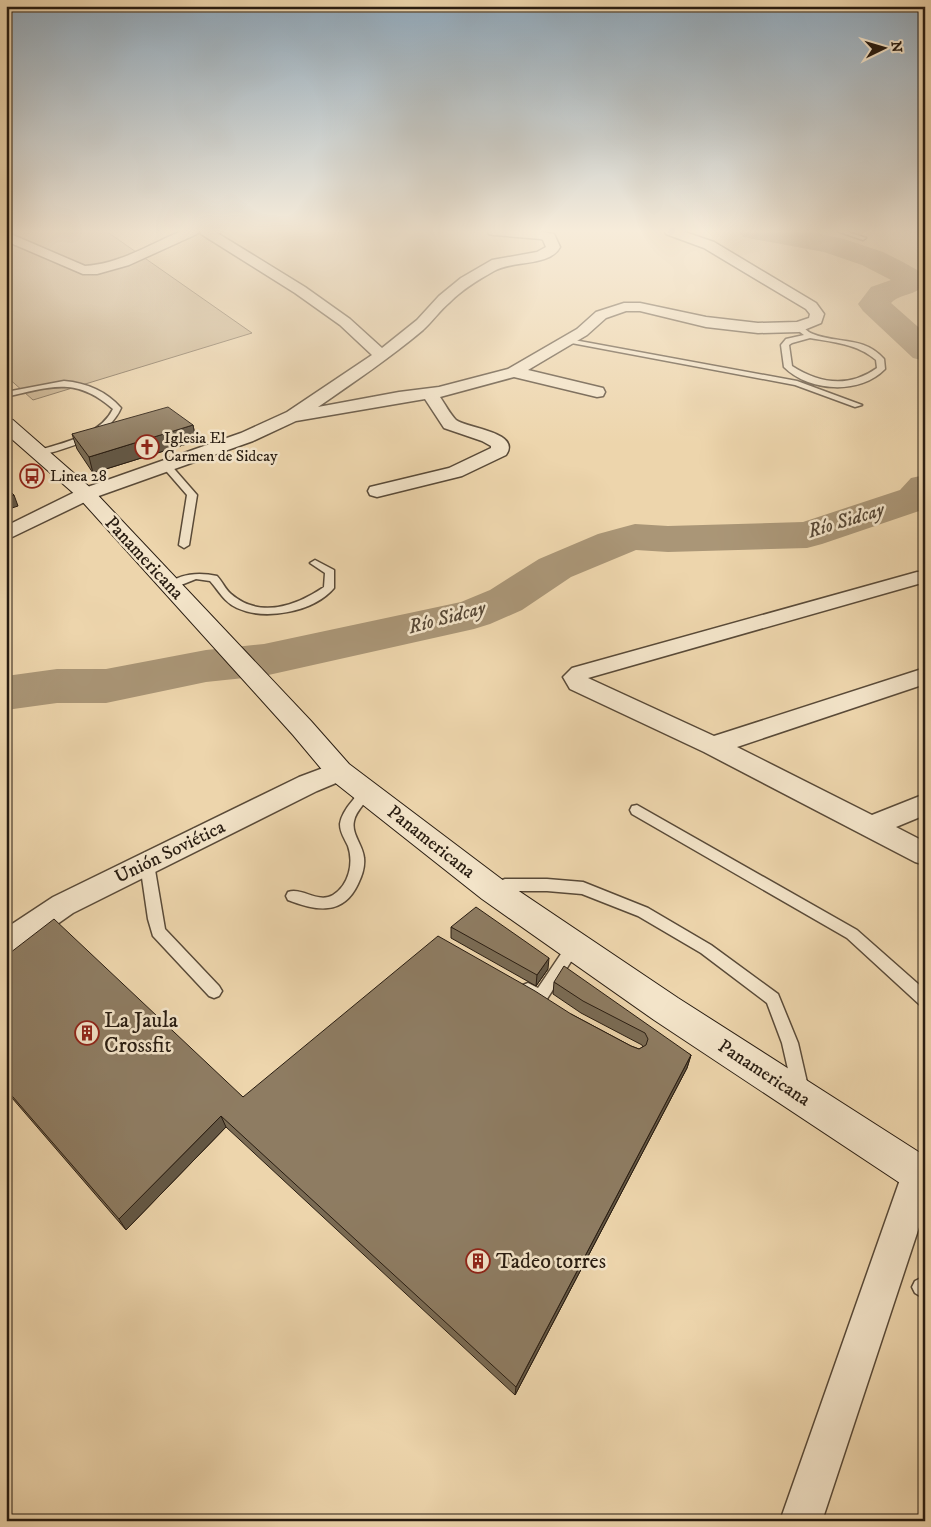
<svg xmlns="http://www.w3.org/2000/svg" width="931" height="1527" font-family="'IM FELL DW Pica',serif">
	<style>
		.green { fill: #ccb692; stroke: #7a6952 }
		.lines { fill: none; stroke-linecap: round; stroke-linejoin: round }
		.river { fill: #aa9677; fill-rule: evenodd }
		.lane-casing { stroke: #594a38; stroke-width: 3 }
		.street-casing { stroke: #594a38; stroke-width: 3 }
		.secondary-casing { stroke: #281c11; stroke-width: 2 }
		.lane { fill: #f3e4c9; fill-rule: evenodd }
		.street { fill: #f3e4c9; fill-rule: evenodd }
		.secondary { fill: #f3e4c9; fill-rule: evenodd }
		.wall { fill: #7a6b54; stroke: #281c11 }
		.shaded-wall { fill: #635745; stroke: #281c11 }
		.building { fill: #8e7c62; stroke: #281c11 }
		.labels { text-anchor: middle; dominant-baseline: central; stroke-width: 5; stroke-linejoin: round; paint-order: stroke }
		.far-poi-label { font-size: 16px; fill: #281c11; stroke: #f3e4c9; text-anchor: start }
		.street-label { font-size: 19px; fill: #281c11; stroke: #f3e4c9 }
		.water-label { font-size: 20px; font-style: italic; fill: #564735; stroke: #f3e4c9 }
		.near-poi-label { font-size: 22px; fill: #281c11; stroke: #f3e4c9; text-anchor: start }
	</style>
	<rect width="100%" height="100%" fill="#edd5ac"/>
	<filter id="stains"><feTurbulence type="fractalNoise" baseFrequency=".004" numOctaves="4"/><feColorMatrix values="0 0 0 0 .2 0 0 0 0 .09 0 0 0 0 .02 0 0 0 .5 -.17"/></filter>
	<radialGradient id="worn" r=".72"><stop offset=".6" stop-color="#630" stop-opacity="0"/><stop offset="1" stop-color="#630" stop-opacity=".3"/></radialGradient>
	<path class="green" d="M 6,231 L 106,231 L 252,333 L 33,400 L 6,376 Z"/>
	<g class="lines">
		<path class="river" d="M 739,231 L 806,231 L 844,239 L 883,252 L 901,261 L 919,271 L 923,277 L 924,284 C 916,296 901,293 891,303 L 925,333 L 925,361 L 913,358 L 863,311 L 858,304 L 871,287 L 891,280 L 862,265 L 824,252 L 743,237 Z
			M 925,475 L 925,509 L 822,544 L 807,548 L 668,552 L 636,550 L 571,577 L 522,610 L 490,624 L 474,629 L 264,676 L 206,682 L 106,703 L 57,703 L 6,710 L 6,676 L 57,669 L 106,669 L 206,650 L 264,644 L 461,602 L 490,590 L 539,559 L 598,534 L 620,528 L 635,524 L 668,526 L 803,522 L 900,490 L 911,478 Z"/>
		<g class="lane-casing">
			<path id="lane" d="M 837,231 L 845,231 L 866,238 L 863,240 Z
				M 796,325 C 804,325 806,332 813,334 C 838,344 864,336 884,359 L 885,369 C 860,395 809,392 784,367 L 781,345 L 786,339 L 804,335 L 796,329 ZM 810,338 C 833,342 858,344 876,360 L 877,368 C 849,388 820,384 792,366 L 789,345 L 792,343 Z
				M 563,338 L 797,381 L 862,405 L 855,407 L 795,385 L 566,342 L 562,340 Z
				M 64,381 C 87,383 106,391 121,408 C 108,438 68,448 39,456 L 36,455 L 36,451 C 62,443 100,436 113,409 C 75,376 50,387 6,397 L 6,392 Z
				M 166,462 L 169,463 L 197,495 L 189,545 L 184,548 L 179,545 L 187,495 L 161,465 Z
				M 315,560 L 334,570 L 334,588 C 314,612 265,621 237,608 C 224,602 219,591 210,581 L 196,579 L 171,589 L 166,586 C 178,573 200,572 217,576 C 222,581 225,589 231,594 C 260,619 296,606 324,587 L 325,573 L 310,563 Z
				M 366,787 L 371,789 L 372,792 C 367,802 356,810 354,821 C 351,834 363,845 364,858 C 365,867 362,876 358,884 C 343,916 316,911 288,900 L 286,896 L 288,892 C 302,887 318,904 333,895 C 349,885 354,863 348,846 C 345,839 340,833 340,824 C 341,816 347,807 353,800 C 357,795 360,789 366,787 Z
				M 637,805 L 857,930 L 925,990 L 925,1007 L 920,1005 L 847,938 L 632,814 L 630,810 L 632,806 Z
				M 147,859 L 152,860 L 154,864 L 165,929 L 219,986 L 222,991 L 219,996 L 214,998 L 209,996 L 153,936 L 148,919 L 140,864 L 142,860 Z
				M 505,879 L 547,879 L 583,882 L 648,908 L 711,945 L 778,994 L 798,1043 L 809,1091 L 807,1096 L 801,1099 L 795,1096 L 793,1091 L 782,1043 L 767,1003 L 701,953 L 638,916 L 582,894 L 547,891 L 505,891 L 494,895 L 489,893 L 487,889 L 489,885 Z
				M 574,940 L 579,942 L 581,946 L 545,1002 L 540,1004 L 523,995 L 520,990 L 523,985 L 528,983 L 538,988 L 569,942 Z
				M 921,1278 L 925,1279 L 925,1299 L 915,1293 L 912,1287 L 915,1281 Z"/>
		</g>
		<g class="street-casing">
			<path id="street" d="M 182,231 L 199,231 L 197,234 L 129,265 L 97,274 L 83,274 L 6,241 L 6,232 L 85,266 C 120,264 150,244 182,231 Z
				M 200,231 L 214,231 L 305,287 L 350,319 L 382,348 L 417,320 L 439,296 L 461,278 L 492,260 L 537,252 L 546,247 L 543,240 L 541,239 L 494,235 L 489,234 L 488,231 L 536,231 L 554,234 L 560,247 C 550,267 512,260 494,271 C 478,280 463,289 450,302 C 440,310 433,321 423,330 C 390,358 354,382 318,407 L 399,392 L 439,387 L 508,369 L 577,329 L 596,312 L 624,303 L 640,303 L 706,317 L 758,323 L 797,322 L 809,318 L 810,314 L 806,309 L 704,248 L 666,234 L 665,231 L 682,231 L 714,242 L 816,303 L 824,314 L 821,323 L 799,332 L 758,333 L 706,327 L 640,311 L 626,311 L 606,318 L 587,335 L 528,370 L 603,388 L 605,392 L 603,396 L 597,397 L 514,377 L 440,397 C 445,404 450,414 456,420 C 466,428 522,432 506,455 L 462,476 L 377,497 L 370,495 L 368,491 L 370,487 L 449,468 L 491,448 L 491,446 L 482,441 L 444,428 L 425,399 L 296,421 L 253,441 L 93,498 L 6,540 L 6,526 L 79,490 L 241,433 L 287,412 L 372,355 L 340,325 L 295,293 L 201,234 Z
				M 917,572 L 925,572 L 925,584 L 918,584 L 588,678 L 714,736 L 925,668 L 925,684 L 737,747 L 872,815 L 925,794 L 925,815 L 896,827 L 925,842 L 925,865 L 915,862 L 704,752 L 570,689 L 563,677 L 572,668 Z
				M 339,762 L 348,764 L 352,771 L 348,778 L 317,791 L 73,913 L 16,953 L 6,956 L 6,928 L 53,897 L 299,777 Z
				M 919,1157 L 925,1159 L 925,1209 L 822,1521 L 780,1521 L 902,1174 L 907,1162 Z"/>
		</g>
		<g class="secondary-casing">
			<path id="secondary" d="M 6,418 L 13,420 L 93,490 L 311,721 L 349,764 L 504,881 L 678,998 L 925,1156 L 925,1197 L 912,1191 L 654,1020 L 482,899 L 329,778 L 293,735 L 79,498 L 6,434 Z"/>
		</g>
		<use href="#lane" class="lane"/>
		<use href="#street" class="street"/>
		<use href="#secondary" class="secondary"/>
	</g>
	<path class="wall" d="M 193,425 L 196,441 L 93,473 L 77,449 L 72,434 Z
		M 451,927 L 548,969 L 536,986 L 451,938 Z
		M 6,956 L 243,1097 L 571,1014 L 631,1046 L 639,1049 L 643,1047 L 642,1045 L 581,1013 L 553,994 L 554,982 L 691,1055 L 687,1068 L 515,1395 L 226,1127 L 126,1230 L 6,1091 Z"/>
	<path class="shaded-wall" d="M 193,425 L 196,441 L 93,473 L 89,457 Z
		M 14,495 L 18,506 L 6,510 L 6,498 Z
		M 549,958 L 548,969 L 536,986 L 537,975 Z
		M 691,1055 L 687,1068 L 515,1395 L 516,1387 Z
		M 221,1116 L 226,1127 L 126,1230 L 119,1219 Z"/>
	<path class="building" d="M 168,407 L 193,425 L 89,457 L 72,434 Z
		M 6,487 L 14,495 L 6,498 Z
		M 476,907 L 549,958 L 537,975 L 451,927 Z
		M 54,919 L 243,1097 L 438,936 L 535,991 L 571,1014 L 631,1046 L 639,1049 L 646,1045 L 648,1039 L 645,1033 L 583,1001 L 554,982 L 564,966 L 691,1055 L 516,1387 L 221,1116 L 119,1219 L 6,1089 L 6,956 Z"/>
	<linearGradient id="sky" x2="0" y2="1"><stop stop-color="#8fa8bb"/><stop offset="0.52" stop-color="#f7ecda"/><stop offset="1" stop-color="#f7ecda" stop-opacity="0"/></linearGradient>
	<rect width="931" height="444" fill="url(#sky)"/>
	<defs>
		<g id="church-ring" transform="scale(1.25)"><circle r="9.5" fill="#f3e4c9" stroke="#8f2418" stroke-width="1.5"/><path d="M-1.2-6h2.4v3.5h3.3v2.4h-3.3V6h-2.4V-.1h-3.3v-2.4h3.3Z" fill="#8f2418"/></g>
		<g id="bus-ring" transform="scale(1.25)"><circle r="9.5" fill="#f3e4c9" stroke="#8f2418" stroke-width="1.5"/><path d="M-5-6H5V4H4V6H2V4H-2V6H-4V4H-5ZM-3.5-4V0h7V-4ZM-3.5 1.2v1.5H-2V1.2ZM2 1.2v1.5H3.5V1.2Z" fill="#8f2418"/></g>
		<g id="building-ring" transform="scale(1.25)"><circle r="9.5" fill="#f3e4c9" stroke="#8f2418" stroke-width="1.5"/><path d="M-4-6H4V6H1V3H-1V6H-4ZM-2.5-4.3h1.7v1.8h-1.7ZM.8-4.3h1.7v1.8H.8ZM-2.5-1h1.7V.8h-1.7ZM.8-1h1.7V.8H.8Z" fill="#8f2418"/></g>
	</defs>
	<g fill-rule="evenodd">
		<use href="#church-ring" x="147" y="447"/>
		<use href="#bus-ring" x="32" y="476"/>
		<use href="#building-ring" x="87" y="1033"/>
		<use href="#building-ring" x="478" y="1261"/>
	</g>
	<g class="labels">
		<g class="far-poi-label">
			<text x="164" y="438">Iglesia El<tspan x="164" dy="18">Carmen de Sidcay</tspan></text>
			<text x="50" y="476">Linea 28</text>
		</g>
		<g class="street-label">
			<text transform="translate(144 558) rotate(47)">Panamericana</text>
			<text transform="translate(431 842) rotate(38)">Panamericana</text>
			<text transform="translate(170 852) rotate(-26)">Unión Soviética</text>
			<text transform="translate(764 1073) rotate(33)">Panamericana</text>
		</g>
		<g class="water-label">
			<text transform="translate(846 521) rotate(-17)">Río Sidcay</text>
			<text transform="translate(447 618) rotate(-15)">Río Sidcay</text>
		</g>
		<g class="near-poi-label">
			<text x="104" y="1020">La Jaula<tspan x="104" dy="25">Crossfit</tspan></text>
			<text x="496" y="1261">Tadeo torres</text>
		</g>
	</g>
	<rect width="931" height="1527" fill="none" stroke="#edd5ac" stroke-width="25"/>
	<rect x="8" y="8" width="916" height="1512" fill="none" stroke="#281c11" stroke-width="2.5"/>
	<rect x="12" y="12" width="906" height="1502" fill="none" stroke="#281c11"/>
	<g transform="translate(884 48) rotate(85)" stroke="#f3e4c9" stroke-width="4" paint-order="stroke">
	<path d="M0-4L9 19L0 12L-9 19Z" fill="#281c11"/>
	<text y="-8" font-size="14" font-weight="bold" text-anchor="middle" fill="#281c11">N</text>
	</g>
	<rect width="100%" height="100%" filter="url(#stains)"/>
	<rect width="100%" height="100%" fill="url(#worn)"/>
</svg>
